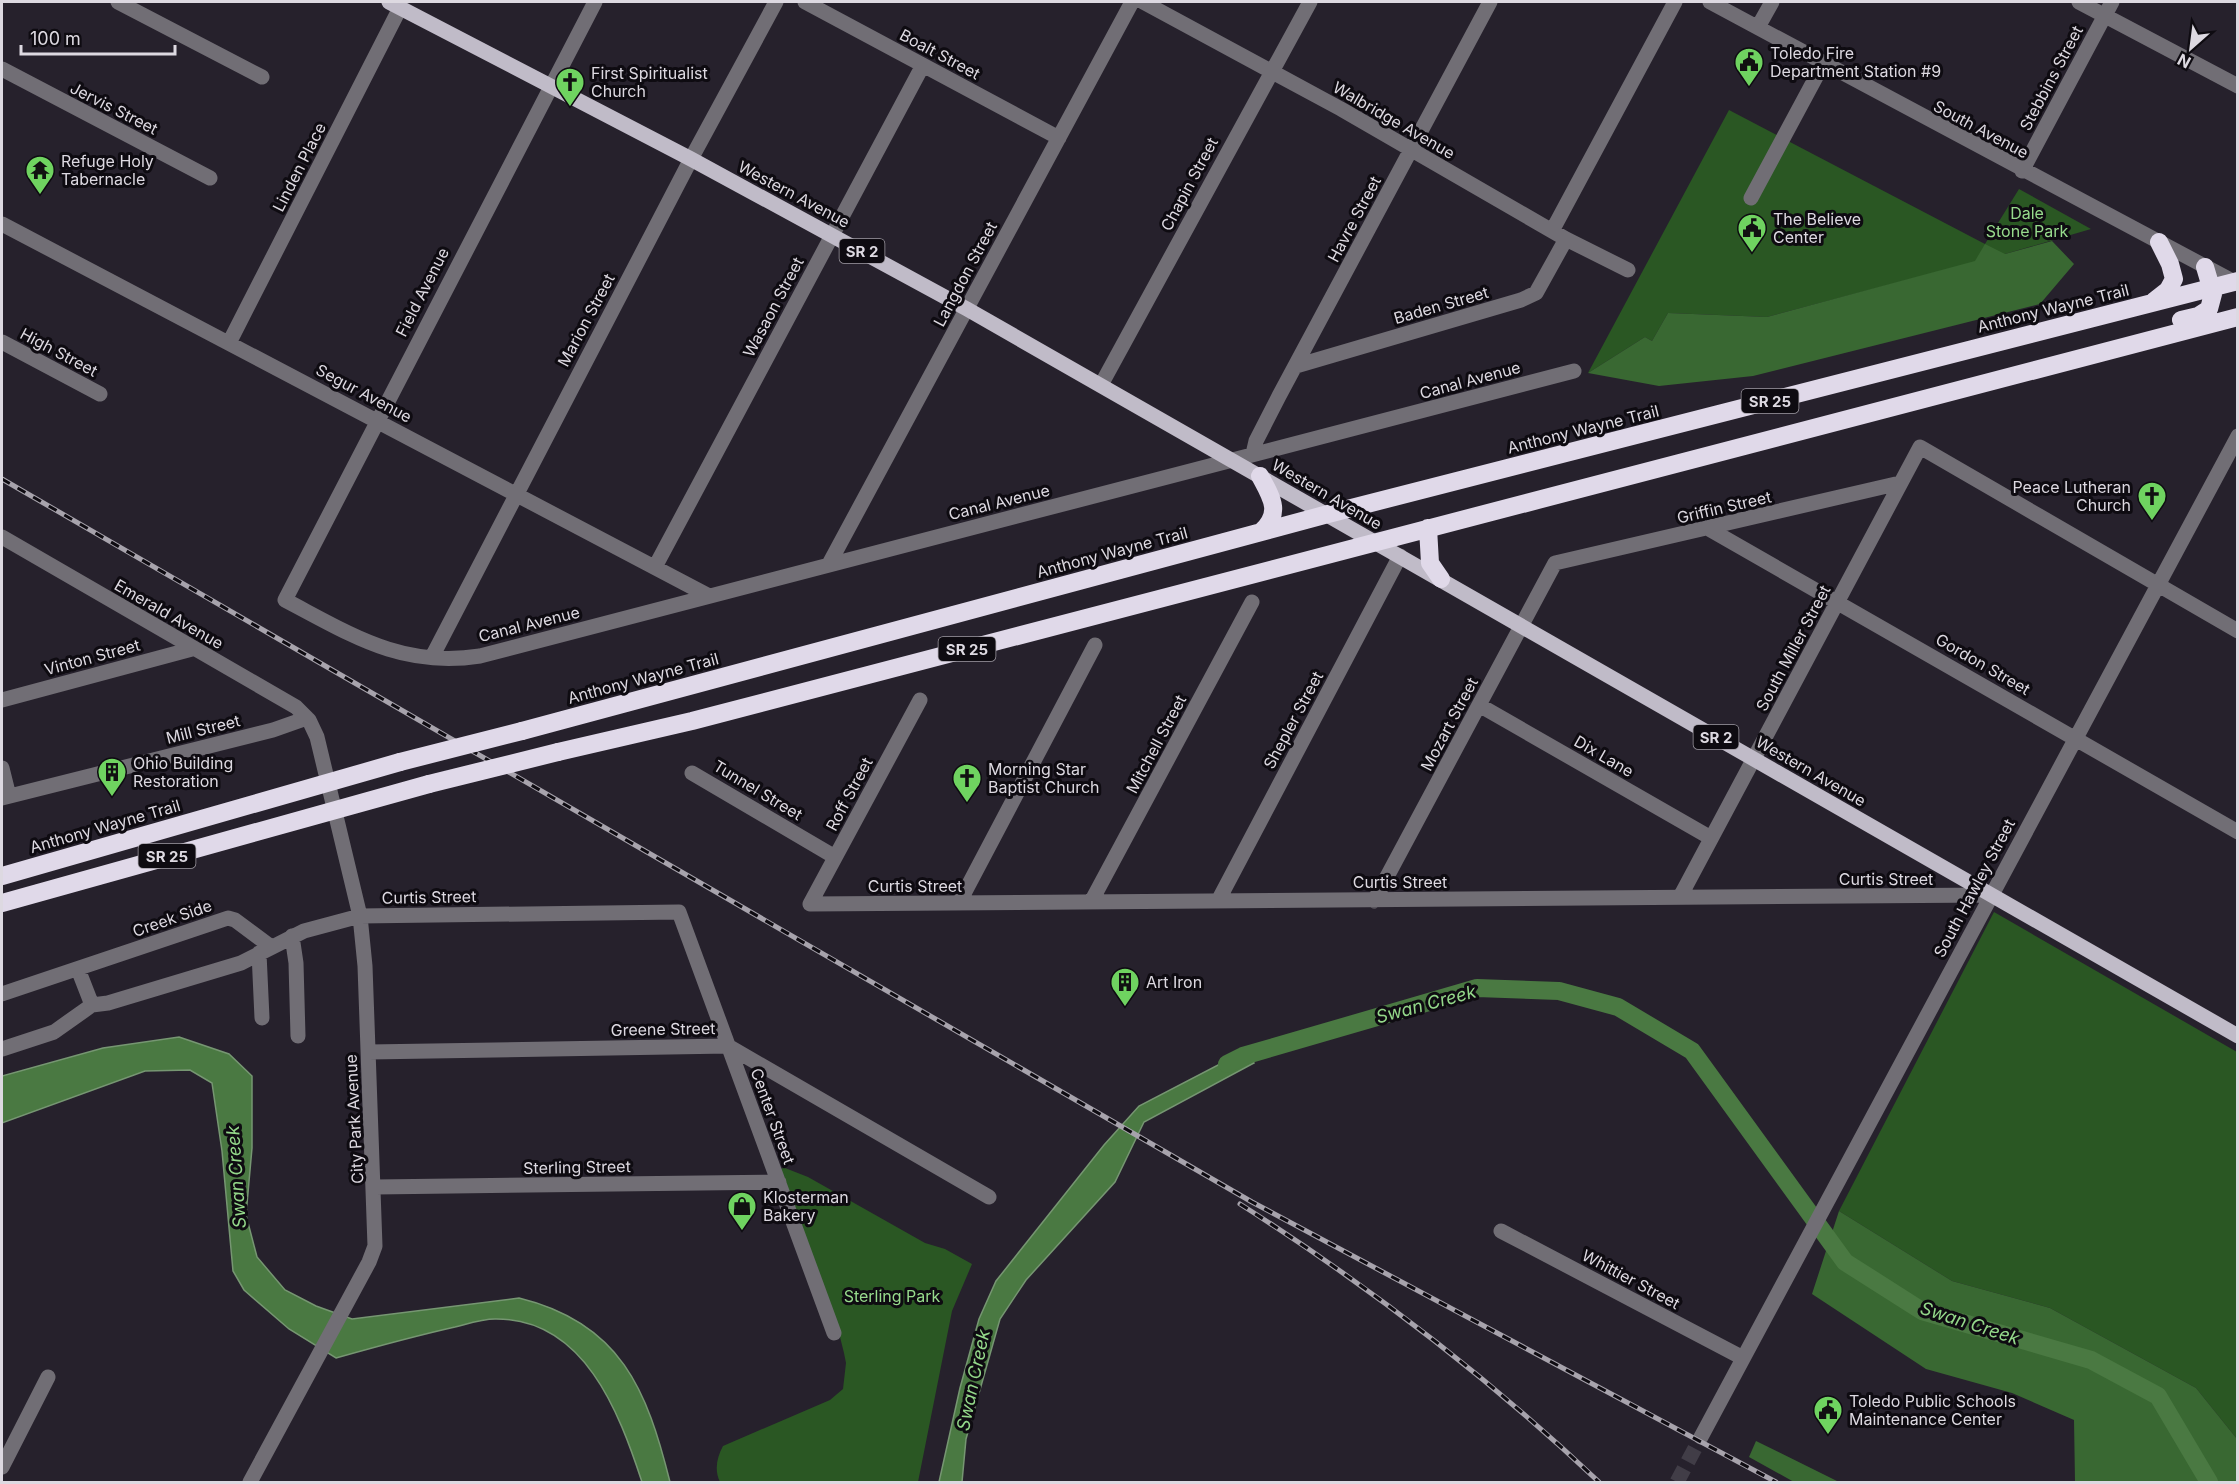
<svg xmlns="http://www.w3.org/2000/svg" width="2239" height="1484" font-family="Inter,sans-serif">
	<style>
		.green { fill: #2a5723 }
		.forest { fill: #396832 }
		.water { fill: #4a7942; stroke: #769672; stroke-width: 1.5 }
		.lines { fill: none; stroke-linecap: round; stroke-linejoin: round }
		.river { stroke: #4a7942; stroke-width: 18 }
		.minor-tunnel { stroke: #413d47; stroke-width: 15; stroke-dasharray: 15 8; stroke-linecap: butt }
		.minor { stroke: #716e75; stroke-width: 15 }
		.major { stroke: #c0bbc8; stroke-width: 15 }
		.highway { stroke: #e0d9e9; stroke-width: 18 }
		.rail-casing { stroke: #a7a3ac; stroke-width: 5 }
		.rail { stroke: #0e0b11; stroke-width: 3; stroke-dasharray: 9; stroke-linecap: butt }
		.highway-bridge { stroke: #e0d9e9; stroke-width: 18 }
		.labels { text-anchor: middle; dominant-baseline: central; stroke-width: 6; stroke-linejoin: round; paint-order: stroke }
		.shield { fill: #0e0b11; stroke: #9f9ba3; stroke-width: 1.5 }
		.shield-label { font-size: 15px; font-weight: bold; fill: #ddd9e1 }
		.poi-label { font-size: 16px; fill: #ddd9e1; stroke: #0e0b11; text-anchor: start }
		.street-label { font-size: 16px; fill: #ddd9e1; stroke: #0e0b11 }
		.park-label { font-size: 16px; fill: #97db8c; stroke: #0e0b11 }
		.water-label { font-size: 18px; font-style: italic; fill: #94d88a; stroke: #0e0b11 }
	</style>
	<rect width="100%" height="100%" fill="#26212c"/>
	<path class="green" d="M 1729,110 L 1985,244 L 2019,189 L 2091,229 L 2005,254 L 1767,317 L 1668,313 L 1652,341 L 1645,337 L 1588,373 Z
		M 1994,912 L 2237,1052 L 2237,1439 L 2196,1388 L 2050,1308 L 1952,1281 L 1839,1211 Z
		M 785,1168 L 808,1177 L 925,1243 L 945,1249 L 972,1264 L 952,1311 L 918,1482 L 720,1482 C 714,1470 717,1457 723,1446 L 830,1400 L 843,1389 L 846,1363 L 844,1353 L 837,1325 L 776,1169 Z"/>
	<path class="forest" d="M 2052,241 L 2074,264 L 2040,304 L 1753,376 L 1659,386 L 1588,373 L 1645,337 L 1652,341 L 1668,313 L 1767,317 L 1975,261 L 1985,244 L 2005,254 Z
		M 1839,1211 L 1952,1281 L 2050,1308 L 2196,1388 L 2237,1439 L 2237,1482 L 2075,1482 L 2074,1420 L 2012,1393 L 1926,1369 L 1812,1294 Z
		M 1756,1441 L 1839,1482 L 1794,1482 L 1749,1457 Z"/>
	<path class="water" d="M 179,1037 L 229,1054 L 252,1076 L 252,1148 L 246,1215 L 257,1257 L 285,1290 L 316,1306 L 352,1319 L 519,1298 C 621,1323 647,1390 670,1482 L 642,1482 C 619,1412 584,1318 495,1319 C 482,1319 467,1324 455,1327 C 415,1336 375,1347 336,1358 L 289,1329 L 244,1290 L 233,1271 L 222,1151 L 212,1083 L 190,1070 L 145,1071 L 2,1123 L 2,1076 L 103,1048 Z
		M 1245,1051 L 1254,1063 L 1144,1122 L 1115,1182 L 1026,1280 L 1000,1319 L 966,1439 L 962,1482 L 939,1482 L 960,1388 L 979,1319 L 996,1281 L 1104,1145 L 1139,1106 Z"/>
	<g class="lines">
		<path class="river" d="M 1227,1064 L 1243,1056 L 1477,988 L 1559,991 L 1618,1007 L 1692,1051 L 1845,1262 L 1922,1311 L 2091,1360 L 2158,1396 L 2209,1482"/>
		<path class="minor-tunnel" d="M 1677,1482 L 1701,1437"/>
		<path class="minor" d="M 118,2 L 262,77
			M 595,2 L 285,600 C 352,635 401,668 480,656 L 1574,371
			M 805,2 L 1059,138
			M 1143,2 L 1341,109 L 1566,239 L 1628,270
			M 1710,2 L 2238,284
			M 2079,2 L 2238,86
			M 1758,27 L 1772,2
			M 2,69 L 210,178
			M 2022,171 L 2112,2
			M 1751,198 L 1823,64
			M 2,224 L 709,596
			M 1552,231 L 1675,2
			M 2,342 L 100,394
			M 229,343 L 400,8
			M 1296,366 L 1521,300 L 1536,293 L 1566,239
			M 1101,385 L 1310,2
			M 1253,454 L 1256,441 L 1279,396 L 1490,2
			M 1709,529 L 2238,832
			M 2,537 L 296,707 L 309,720 L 317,737 L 360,916 L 365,966 L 375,1246 L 369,1262 L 250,1482
			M 829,564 L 1132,2
			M 655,567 L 923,65
			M 432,657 L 691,159 L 776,2
			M 2,700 L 192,649
			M 920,700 L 810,904 L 1991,895
			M 1479,705 L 1711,838
			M 2,768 L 9,796
			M 692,773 L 835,857
			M 2,798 L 273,730 L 307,718
			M 1680,897 L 1920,447 L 2238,631
			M 1218,901 L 1400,556
			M 1374,901 L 1555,563 L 1900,483
			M 1091,902 L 1252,602
			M 959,903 L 1095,645
			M 292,936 L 296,963 L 298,1036
			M 259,953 L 262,1018
			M 78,969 L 92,1005
			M 2,994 L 228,918 L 235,920 L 270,946
			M 2,1049 L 54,1032 L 92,1005 L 108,1003 L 241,963 L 304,931 L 360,916 L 679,912 L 834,1333
			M 369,1052 L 728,1046 L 989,1197
			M 375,1187 L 779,1182
			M 1501,1231 L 1743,1358
			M 1701,1437 L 2238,436
			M 2,1467 L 48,1377"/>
		<path class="major" d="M 389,2 L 691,159 L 967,309 L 2238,1036"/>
		<path class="highway" d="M 2154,301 L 2168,290 L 2174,279 L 2170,264 L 2159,242
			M 2181,320 L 2198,316 L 2209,309 L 2213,294 L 2205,267
			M 1260,476 C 1272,498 1282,513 1261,532
			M 1428,528 L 1430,563 L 1441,579
			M 522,731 L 1328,514 L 2238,281
			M 558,752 L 692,721 L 2238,317
			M 2,876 L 400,762
			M 2,903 L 429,784"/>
		<g class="rail-casing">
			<path id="rail" d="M 2,479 L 1252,1202 L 1776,1482
				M 1240,1204 C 1369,1286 1488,1377 1599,1482"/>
		</g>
		<use href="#rail" class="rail"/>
		<path class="highway-bridge" d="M 400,762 L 522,731
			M 429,784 L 558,752"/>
	</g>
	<defs>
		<g id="civic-pin" transform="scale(1.5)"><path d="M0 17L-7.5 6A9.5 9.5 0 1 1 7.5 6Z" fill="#6fd360" stroke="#0e0b11"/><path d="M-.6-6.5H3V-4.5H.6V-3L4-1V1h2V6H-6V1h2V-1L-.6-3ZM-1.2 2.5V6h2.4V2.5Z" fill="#111"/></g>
		<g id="church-pin" transform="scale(1.5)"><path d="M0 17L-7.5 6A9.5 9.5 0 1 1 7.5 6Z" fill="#6fd360" stroke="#0e0b11"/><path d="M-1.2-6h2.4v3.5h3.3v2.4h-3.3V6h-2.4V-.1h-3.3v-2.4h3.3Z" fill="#111"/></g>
		<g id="temple-pin" transform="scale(1.5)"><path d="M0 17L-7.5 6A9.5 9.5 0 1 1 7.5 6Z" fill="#6fd360" stroke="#0e0b11"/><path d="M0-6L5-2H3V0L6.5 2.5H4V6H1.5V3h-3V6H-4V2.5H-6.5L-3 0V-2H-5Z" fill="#111"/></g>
		<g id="building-pin" transform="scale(1.5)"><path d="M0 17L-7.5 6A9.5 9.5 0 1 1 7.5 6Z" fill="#6fd360" stroke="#0e0b11"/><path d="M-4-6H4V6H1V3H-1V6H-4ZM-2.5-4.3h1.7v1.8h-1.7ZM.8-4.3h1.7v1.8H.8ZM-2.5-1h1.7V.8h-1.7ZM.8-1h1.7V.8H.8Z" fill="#111"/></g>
		<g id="shop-pin" transform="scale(1.5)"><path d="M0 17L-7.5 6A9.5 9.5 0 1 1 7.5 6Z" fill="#6fd360" stroke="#0e0b11"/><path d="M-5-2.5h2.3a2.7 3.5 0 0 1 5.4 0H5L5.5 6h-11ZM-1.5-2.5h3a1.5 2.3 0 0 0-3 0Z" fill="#111"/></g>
	</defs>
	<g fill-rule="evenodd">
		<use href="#civic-pin" x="1749" y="62"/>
		<use href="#church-pin" x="570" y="82"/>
		<use href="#temple-pin" x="40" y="170"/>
		<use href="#civic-pin" x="1752" y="228"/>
		<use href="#church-pin" x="2152" y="496"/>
		<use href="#building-pin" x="112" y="772"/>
		<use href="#church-pin" x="967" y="778"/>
		<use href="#building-pin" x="1125" y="982"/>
		<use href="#shop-pin" x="742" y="1206"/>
		<use href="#civic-pin" x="1828" y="1410"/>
	</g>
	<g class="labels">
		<g class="shield">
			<rect x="839.5" y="239" width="45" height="24" rx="4.5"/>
			<rect x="1741.5" y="389" width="57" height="24" rx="4.5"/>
			<rect x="938.5" y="637" width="57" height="24" rx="4.5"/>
			<rect x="1693.5" y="725" width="45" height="24" rx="4.5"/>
			<rect x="138.5" y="844" width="57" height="24" rx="4.5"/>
		</g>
		<g class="shield-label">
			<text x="862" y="251">SR 2</text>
			<text x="1770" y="401">SR 25</text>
			<text x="967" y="649">SR 25</text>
			<text x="1716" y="737">SR 2</text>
			<text x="167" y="856">SR 25</text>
		</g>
		<g class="poi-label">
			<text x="1770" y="53">Toledo Fire<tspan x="1770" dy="18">Department Station #9</tspan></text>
			<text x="591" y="73">First Spiritualist<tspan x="591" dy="18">Church</tspan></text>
			<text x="61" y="161">Refuge Holy<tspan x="61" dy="18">Tabernacle</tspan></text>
			<text x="1773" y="219">The Believe<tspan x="1773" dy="18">Center</tspan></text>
			<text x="2131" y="487" text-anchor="end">Peace Lutheran<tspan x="2131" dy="18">Church</tspan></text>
			<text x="133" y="763">Ohio Building<tspan x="133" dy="18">Restoration</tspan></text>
			<text x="988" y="769">Morning Star<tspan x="988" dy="18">Baptist Church</tspan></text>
			<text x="1146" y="982">Art Iron</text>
			<text x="763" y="1197">Klosterman<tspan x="763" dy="18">Bakery</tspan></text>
			<text x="1849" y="1401">Toledo Public Schools<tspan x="1849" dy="18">Maintenance Center</tspan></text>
		</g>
		<g class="street-label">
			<text transform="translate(940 54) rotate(28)">Boalt Street</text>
			<text transform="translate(2051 78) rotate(-62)">Stebbins Street</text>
			<text transform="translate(114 108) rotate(27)">Jervis Street</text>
			<text transform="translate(1394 120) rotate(30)">Walbridge Avenue</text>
			<text transform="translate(1981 129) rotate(28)">South Avenue</text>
			<text transform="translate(299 167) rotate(-63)">Linden Place</text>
			<text transform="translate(1189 184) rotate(-62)">Chapin Street</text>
			<text transform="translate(794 194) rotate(28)">Western Avenue</text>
			<text transform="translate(1354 219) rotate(-62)">Havre Street</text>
			<text transform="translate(965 274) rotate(-62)">Langdon Street</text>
			<text transform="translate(422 292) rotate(-63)">Field Avenue</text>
			<text transform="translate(1441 305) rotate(-16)">Baden Street</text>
			<text transform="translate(773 307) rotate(-62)">Wasaon Street</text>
			<text transform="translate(2053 308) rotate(-14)">Anthony Wayne Trail</text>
			<text transform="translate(586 320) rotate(-62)">Marion Street</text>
			<text transform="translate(59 352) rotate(28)">High Street</text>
			<text transform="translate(1470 380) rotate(-15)">Canal Avenue</text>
			<text transform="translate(364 393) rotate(28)">Segur Avenue</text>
			<text transform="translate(1583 429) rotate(-14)">Anthony Wayne Trail</text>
			<text transform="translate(1327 494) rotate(30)">Western Avenue</text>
			<text transform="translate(999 502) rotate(-14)">Canal Avenue</text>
			<text transform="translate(1724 507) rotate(-13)">Griffin Street</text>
			<text transform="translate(1112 552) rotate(-15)">Anthony Wayne Trail</text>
			<text transform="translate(169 614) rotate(30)">Emerald Avenue</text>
			<text transform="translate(529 624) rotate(-14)">Canal Avenue</text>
			<text transform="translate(1793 648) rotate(-62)">South Miller Street</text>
			<text transform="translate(92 657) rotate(-15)">Vinton Street</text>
			<text transform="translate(1983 664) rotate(30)">Gordon Street</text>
			<text transform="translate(643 678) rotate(-15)">Anthony Wayne Trail</text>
			<text transform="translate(1293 720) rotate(-62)">Shepler Street</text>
			<text transform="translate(1449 724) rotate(-62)">Mozart Street</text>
			<text transform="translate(203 729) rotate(-14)">Mill Street</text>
			<text transform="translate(1156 744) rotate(-62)">Mitchell Street</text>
			<text transform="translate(1604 756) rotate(30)">Dix Lane</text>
			<text transform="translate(1811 771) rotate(30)">Western Avenue</text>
			<text transform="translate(758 790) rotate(31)">Tunnel Street</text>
			<text transform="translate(849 794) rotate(-62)">Roff Street</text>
			<text transform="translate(105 826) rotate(-16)">Anthony Wayne Trail</text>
			<text x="1886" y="879">Curtis Street</text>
			<text x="1400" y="882">Curtis Street</text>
			<text x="915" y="886">Curtis Street</text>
			<text transform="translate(1974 888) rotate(-62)">South Hawley Street</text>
			<text transform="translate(429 897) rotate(-1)">Curtis Street</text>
			<text transform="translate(172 918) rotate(-19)">Creek Side</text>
			<text transform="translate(663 1029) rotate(-1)">Greene Street</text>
			<text transform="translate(773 1116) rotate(70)">Center Street</text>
			<text transform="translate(354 1119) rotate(-93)">City Park Avenue</text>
			<text transform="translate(577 1167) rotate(-1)">Sterling Street</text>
			<text transform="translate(1631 1279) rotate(28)">Whittier Street</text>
		</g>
		<g class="park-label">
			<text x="2027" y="213">Dale<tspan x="2027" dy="18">Stone Park</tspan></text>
			<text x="892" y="1296">Sterling Park</text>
		</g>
		<g class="water-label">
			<text transform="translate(1426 1004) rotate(-15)">Swan Creek</text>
			<text transform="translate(236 1177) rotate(-94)">Swan Creek</text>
			<text transform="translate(1970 1323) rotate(18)">Swan Creek</text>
			<text transform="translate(973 1380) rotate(-78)">Swan Creek</text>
		</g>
	</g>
	<rect width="2239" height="1484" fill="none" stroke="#ddd9e1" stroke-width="6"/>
	<g transform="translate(2191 48) rotate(208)" stroke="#0e0b11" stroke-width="4.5" paint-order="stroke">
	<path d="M0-4.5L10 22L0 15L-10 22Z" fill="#ddd9e1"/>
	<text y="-9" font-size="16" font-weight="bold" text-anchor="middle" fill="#ddd9e1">N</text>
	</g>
	<path d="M21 45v9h154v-9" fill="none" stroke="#ddd9e1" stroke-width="3"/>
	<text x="30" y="45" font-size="18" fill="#ddd9e1" stroke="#0e0b11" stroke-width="4.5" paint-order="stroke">100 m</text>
</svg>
